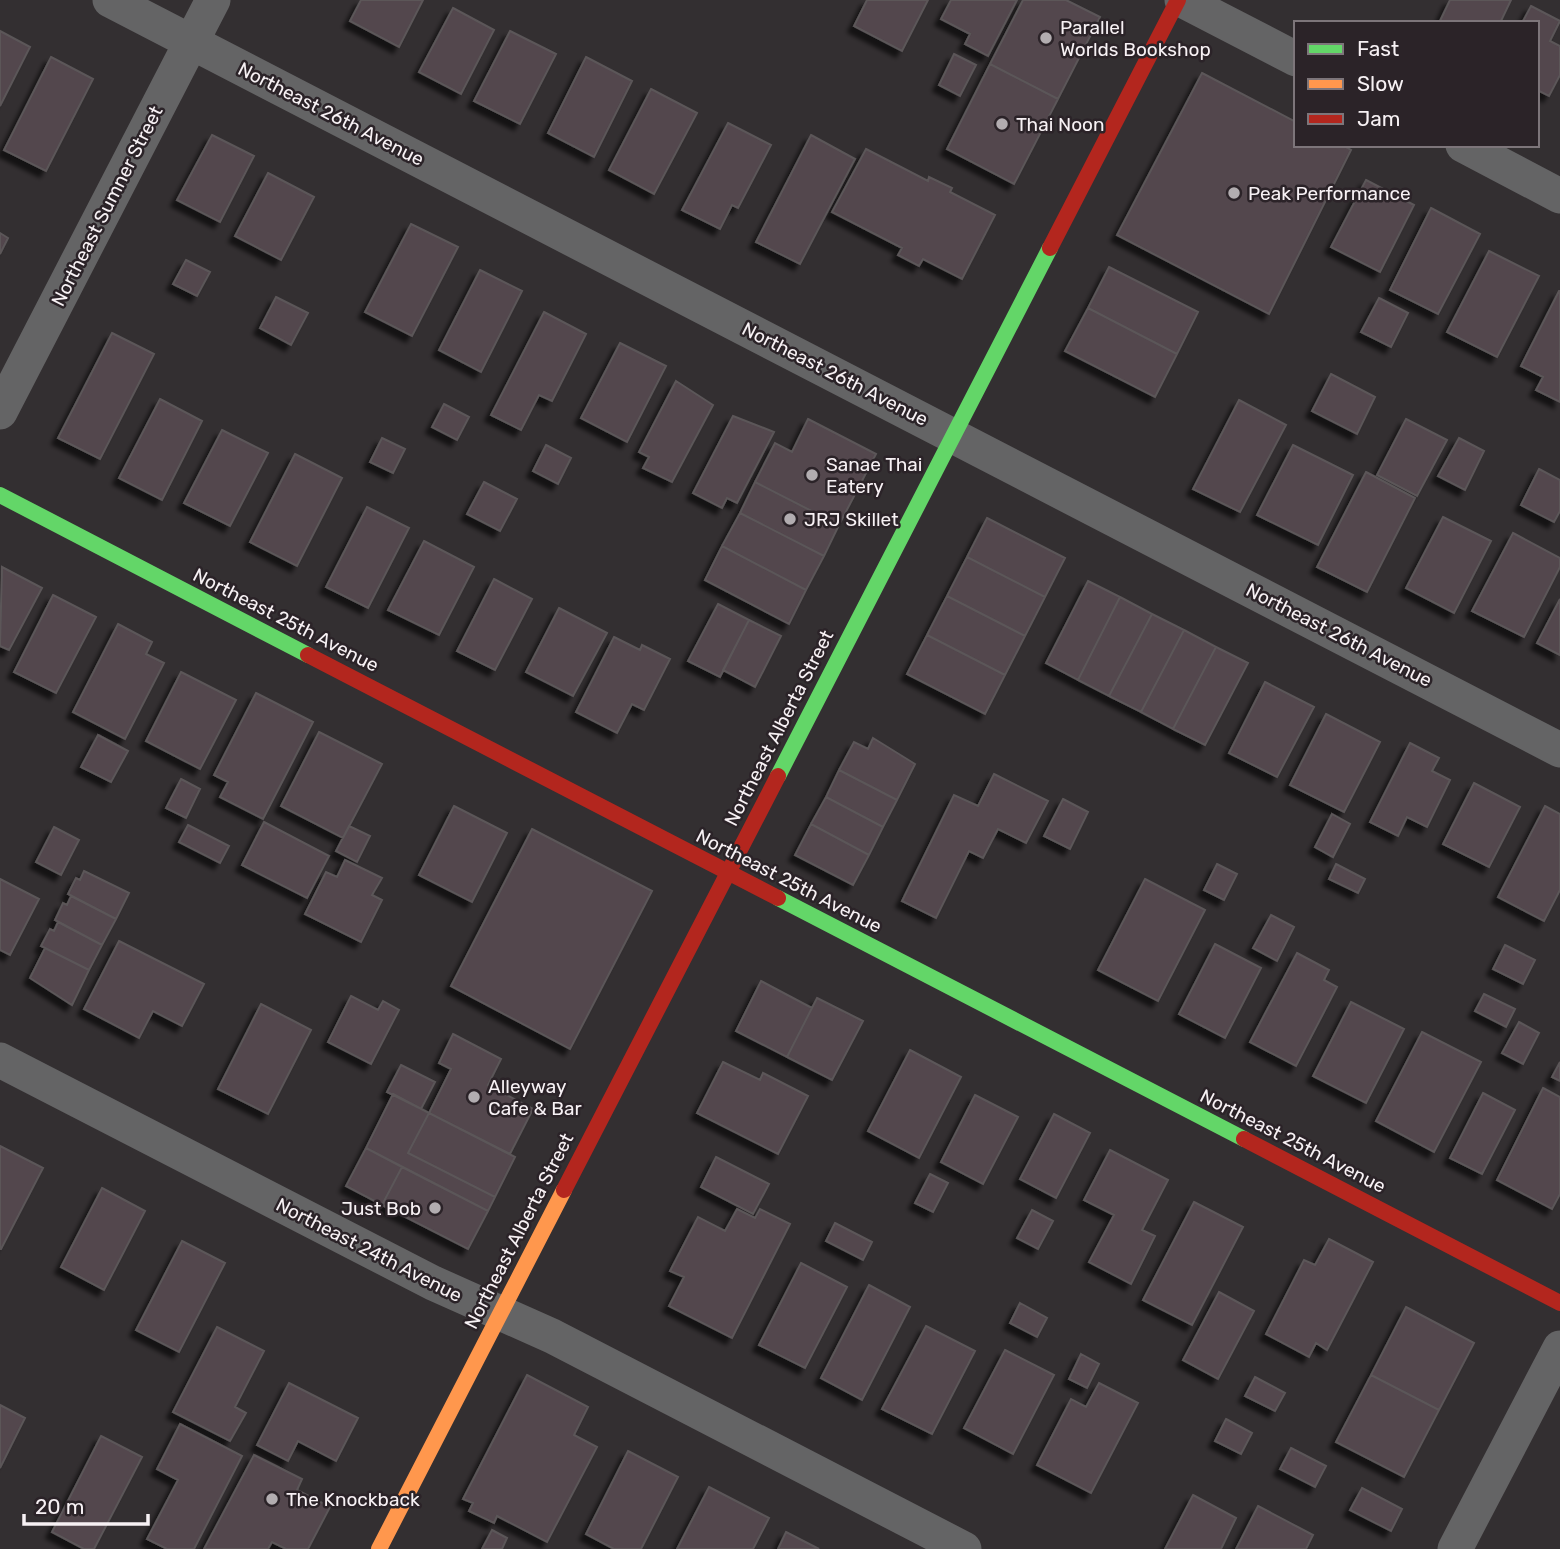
<svg xmlns="http://www.w3.org/2000/svg" width="1560" height="1549" font-family="Rubik,sans-serif">
	<style>
		.building { fill: #52464d; stroke: #5b5759; stroke-width: 2; filter: url(#shadow) }
		.lines { fill: none; stroke-linecap: round; stroke-linejoin: round }
		.street { stroke: #646465; stroke-width: 35 }
		.fast { stroke: #63d668; stroke-width: 16 }
		.slow { stroke: #ff974d; stroke-width: 16 }
		.jam { stroke: #b3261e; stroke-width: 16 }
		.poi-dot { fill: #b2adb0; stroke: #2b2328; stroke-width: 2.5 }
		.labels { text-anchor: middle; dominant-baseline: central; stroke-width: 5; stroke-linejoin: round; paint-order: stroke }
		.poi-label { font-size: 19px; fill: #f7f1f4; stroke: #2b2328; text-anchor: start }
		.street-label { font-size: 19px; fill: #f7f1f4; stroke: #2b2328 }
	</style>
	<defs>
		<filter id="shadow"><feDropShadow dx="-6" dy="6" stdDeviation="2" flood-color="#0009"/></filter>
	</defs>
	<rect width="100%" height="100%" fill="#332f31"/>
	<path class="building" d="M 361,0 L 423,0 L 399,47 L 350,21 Z
		M 867,0 L 928,0 L 902,51 L 854,26 Z
		M 951,0 L 1017,0 L 988,56 L 965,44 L 970,34 L 941,19 Z
		M 1023,0 L 1066,0 L 1100,17 L 1058,99 L 990,64 Z
		M 1450,0 L 1511,0 L 1500,23 L 1439,23 Z
		M 1531,6 L 1560,21 L 1550,41 L 1560,46 L 1560,75 L 1549,96 L 1537,90 L 1537,23 L 1522,23 Z
		M 453,8 L 494,30 L 461,94 L 419,72 Z
		M 0,31 L 30,47 L 0,106 Z
		M 510,31 L 556,54 L 520,124 L 474,101 Z
		M 954,54 L 976,65 L 960,96 L 939,85 Z
		M 51,57 L 93,79 L 46,171 L 4,150 Z
		M 586,57 L 632,81 L 594,157 L 548,133 Z
		M 990,64 L 1058,99 L 1014,184 L 947,149 Z
		M 1202,73 L 1296,122 L 1296,145 L 1342,145 L 1351,150 L 1269,314 L 1117,235 Z
		M 651,89 L 697,113 L 654,194 L 609,170 Z
		M 728,123 L 771,145 L 738,208 L 732,205 L 720,229 L 682,210 Z
		M 212,135 L 254,156 L 220,222 L 177,200 Z
		M 811,135 L 855,159 L 800,264 L 756,242 Z
		M 866,149 L 928,181 L 929,177 L 952,188 L 950,192 L 995,215 L 962,279 L 923,259 L 919,266 L 898,255 L 902,248 L 832,212 Z
		M 268,173 L 314,197 L 281,260 L 235,236 Z
		M 1366,180 L 1414,205 L 1380,272 L 1331,247 Z
		M 1431,208 L 1480,234 L 1438,314 L 1390,290 Z
		M 411,224 L 458,247 L 412,336 L 365,312 Z
		M 0,233 L 8,238 L 0,254 Z
		M 1489,251 L 1539,276 L 1497,357 L 1447,332 Z
		M 186,260 L 210,272 L 197,296 L 173,284 Z
		M 1109,267 L 1198,312 L 1177,354 L 1088,308 Z
		M 480,270 L 522,291 L 481,372 L 439,350 Z
		M 1559,291 L 1560,291 L 1560,402 L 1536,390 L 1543,377 L 1521,366 Z
		M 276,297 L 308,313 L 291,345 L 260,328 Z
		M 1379,298 L 1408,313 L 1391,347 L 1361,332 Z
		M 1088,308 L 1177,354 L 1155,397 L 1065,351 Z
		M 544,312 L 586,334 L 552,401 L 539,395 L 521,430 L 491,415 Z
		M 112,333 L 154,354 L 100,459 L 58,438 Z
		M 620,343 L 666,366 L 627,442 L 581,418 Z
		M 1331,374 L 1375,397 L 1357,434 L 1312,411 Z
		M 676,381 L 713,405 L 672,482 L 643,468 L 649,457 L 639,452 Z
		M 160,399 L 202,421 L 162,500 L 119,478 Z
		M 1239,400 L 1286,425 L 1240,512 L 1193,489 Z
		M 444,404 L 469,417 L 457,440 L 432,427 Z
		M 733,416 L 774,432 L 737,503 L 727,498 L 722,508 L 693,493 Z
		M 808,419 L 876,454 L 839,525 L 755,482 L 775,443 L 792,452 Z
		M 1406,419 L 1447,440 L 1417,496 L 1377,475 Z
		M 222,430 L 268,453 L 230,526 L 184,503 Z
		M 382,438 L 405,449 L 393,473 L 370,462 Z
		M 1459,438 L 1484,451 L 1465,490 L 1438,476 Z
		M 546,445 L 571,458 L 558,484 L 533,471 Z
		M 1293,445 L 1353,475 L 1318,545 L 1257,515 Z
		M 295,454 L 342,478 L 297,566 L 250,542 Z
		M 1539,469 L 1560,480 L 1560,511 L 1554,522 L 1521,505 Z
		M 1366,472 L 1415,498 L 1367,592 L 1317,567 Z
		M 484,482 L 517,499 L 500,531 L 467,514 Z
		M 755,482 L 839,525 L 824,556 L 740,513 Z
		M 367,507 L 409,528 L 368,608 L 326,587 Z
		M 740,513 L 824,556 L 806,590 L 722,546 Z
		M 1443,517 L 1491,541 L 1454,613 L 1406,588 Z
		M 987,518 L 1065,558 L 1045,597 L 967,557 Z
		M 1513,533 L 1560,558 L 1560,567 L 1524,637 L 1472,611 Z
		M 424,541 L 474,567 L 439,635 L 388,610 Z
		M 722,546 L 806,590 L 789,624 L 705,580 Z
		M 967,557 L 1045,597 L 1025,636 L 947,596 Z
		M 2,567 L 42,588 L 9,650 L 0,646 Z
		M 494,579 L 532,599 L 495,670 L 457,651 Z
		M 1088,581 L 1120,597 L 1078,680 L 1046,663 Z
		M 53,595 L 96,617 L 56,693 L 14,672 Z
		M 947,596 L 1025,636 L 1005,675 L 927,635 Z
		M 1120,597 L 1152,614 L 1109,696 L 1078,680 Z
		M 1560,599 L 1560,655 L 1537,643 Z
		M 718,604 L 749,620 L 720,677 L 688,661 Z
		M 559,608 L 607,633 L 573,696 L 526,672 Z
		M 1152,614 L 1184,630 L 1141,712 L 1109,696 Z
		M 749,620 L 781,636 L 755,687 L 723,670 Z
		M 118,624 L 152,642 L 146,654 L 164,663 L 125,739 L 73,712 Z
		M 1184,630 L 1216,647 L 1173,729 L 1141,712 Z
		M 927,635 L 1005,675 L 985,714 L 907,674 Z
		M 614,637 L 640,650 L 642,645 L 670,659 L 644,710 L 632,704 L 617,733 L 576,712 Z
		M 1216,647 L 1248,663 L 1205,745 L 1173,729 Z
		M 181,672 L 236,700 L 200,769 L 146,741 Z
		M 1265,682 L 1314,707 L 1277,777 L 1229,753 Z
		M 256,693 L 313,722 L 263,819 L 220,797 L 228,782 L 214,775 Z
		M 1326,714 L 1380,742 L 1344,812 L 1290,785 Z
		M 319,732 L 382,764 L 343,838 L 281,806 Z
		M 98,735 L 128,751 L 111,782 L 81,767 Z
		M 873,738 L 915,764 L 897,800 L 839,770 L 854,742 L 868,749 Z
		M 1410,743 L 1439,758 L 1432,771 L 1450,780 L 1427,827 L 1407,817 L 1398,836 L 1370,822 Z
		M 839,770 L 897,800 L 883,827 L 826,797 Z
		M 994,774 L 1048,801 L 1026,843 L 998,829 L 983,858 L 969,851 L 936,918 L 902,901 L 954,795 L 978,806 Z
		M 181,779 L 200,789 L 186,818 L 166,808 Z
		M 1474,783 L 1520,807 L 1489,867 L 1443,844 Z
		M 826,797 L 883,827 L 869,855 L 811,824 Z
		M 1063,799 L 1088,812 L 1070,849 L 1044,836 Z
		M 454,806 L 507,833 L 472,902 L 419,875 Z
		M 1545,806 L 1560,814 L 1560,890 L 1544,921 L 1498,897 Z
		M 1332,814 L 1350,824 L 1333,857 L 1315,847 Z
		M 264,822 L 329,856 L 307,898 L 242,865 Z
		M 811,824 L 869,855 L 853,885 L 795,855 Z
		M 188,825 L 229,846 L 220,863 L 179,842 Z
		M 349,826 L 370,836 L 357,862 L 336,851 Z
		M 54,827 L 79,840 L 61,875 L 36,862 Z
		M 532,829 L 652,891 L 570,1049 L 451,986 Z
		M 345,860 L 382,878 L 372,895 L 382,900 L 361,942 L 305,914 L 326,872 L 337,877 Z
		M 1217,864 L 1237,874 L 1224,900 L 1204,890 Z
		M 1336,864 L 1365,879 L 1358,893 L 1329,879 Z
		M 84,871 L 129,893 L 116,919 L 68,894 L 76,878 L 80,880 Z
		M 0,879 L 39,899 L 10,955 L 0,950 Z
		M 1145,879 L 1205,910 L 1158,1001 L 1098,970 Z
		M 71,896 L 116,919 L 102,945 L 55,920 L 63,903 L 67,905 Z
		M 1271,915 L 1294,927 L 1277,961 L 1253,948 Z
		M 58,922 L 102,945 L 89,970 L 41,946 L 50,929 L 54,931 Z
		M 119,941 L 204,984 L 182,1026 L 153,1011 L 139,1038 L 84,1009 Z
		M 1215,944 L 1261,968 L 1225,1038 L 1179,1014 Z
		M 1505,945 L 1535,960 L 1523,984 L 1493,969 Z
		M 45,948 L 89,970 L 72,1005 L 30,978 Z
		M 1297,953 L 1329,970 L 1324,980 L 1337,987 L 1296,1066 L 1250,1042 Z
		M 761,981 L 812,1008 L 787,1057 L 736,1031 Z
		M 1484,994 L 1515,1009 L 1506,1027 L 1475,1011 Z
		M 351,996 L 378,1010 L 383,1001 L 399,1010 L 371,1064 L 328,1042 Z
		M 817,998 L 863,1021 L 832,1080 L 787,1057 Z
		M 1351,1002 L 1404,1029 L 1366,1103 L 1313,1076 Z
		M 261,1004 L 311,1030 L 268,1114 L 218,1089 Z
		M 1519,1022 L 1539,1033 L 1523,1064 L 1502,1053 Z
		M 1422,1032 L 1481,1062 L 1434,1152 L 1376,1121 Z
		M 453,1034 L 501,1059 L 488,1085 L 533,1109 L 510,1154 L 429,1113 L 451,1069 L 439,1063 Z
		M 910,1050 L 961,1077 L 919,1158 L 868,1131 Z
		M 723,1062 L 760,1080 L 763,1073 L 808,1096 L 778,1154 L 697,1113 Z
		M 1560,1062 L 1560,1081 L 1552,1077 Z
		M 401,1065 L 435,1082 L 421,1109 L 387,1092 Z
		M 1543,1088 L 1560,1097 L 1560,1194 L 1552,1209 L 1497,1180 Z
		M 1483,1093 L 1515,1110 L 1482,1174 L 1450,1158 Z
		M 393,1094 L 429,1113 L 408,1153 L 495,1197 L 488,1211 L 366,1148 Z
		M 975,1095 L 1018,1117 L 983,1184 L 941,1162 Z
		M 429,1113 L 515,1157 L 495,1197 L 408,1153 Z
		M 1054,1114 L 1090,1133 L 1056,1198 L 1020,1179 Z
		M 0,1146 L 43,1168 L 1,1249 L 0,1249 Z
		M 366,1148 L 402,1167 L 382,1205 L 346,1186 Z
		M 1110,1150 L 1168,1180 L 1142,1230 L 1155,1236 L 1131,1284 L 1089,1262 L 1114,1215 L 1084,1200 Z
		M 716,1157 L 769,1184 L 753,1214 L 701,1187 Z
		M 402,1167 L 488,1211 L 468,1249 L 382,1205 Z
		M 930,1174 L 948,1183 L 933,1212 L 915,1203 Z
		M 102,1188 L 145,1211 L 104,1290 L 61,1267 Z
		M 1194,1202 L 1243,1227 L 1192,1325 L 1143,1300 Z
		M 737,1209 L 755,1218 L 760,1209 L 790,1224 L 732,1338 L 669,1306 L 684,1277 L 670,1271 L 698,1217 L 725,1231 Z
		M 1032,1210 L 1053,1221 L 1038,1249 L 1017,1238 Z
		M 835,1223 L 872,1242 L 863,1260 L 826,1241 Z
		M 1329,1239 L 1373,1262 L 1327,1350 L 1316,1343 L 1309,1357 L 1266,1334 L 1304,1260 L 1315,1265 Z
		M 182,1241 L 225,1263 L 179,1352 L 136,1330 Z
		M 801,1263 L 847,1287 L 805,1368 L 759,1345 Z
		M 869,1285 L 910,1307 L 862,1400 L 821,1378 Z
		M 1219,1292 L 1254,1311 L 1218,1379 L 1183,1360 Z
		M 1020,1303 L 1047,1318 L 1037,1337 L 1010,1323 Z
		M 1406,1307 L 1474,1343 L 1439,1410 L 1371,1375 Z
		M 926,1326 L 975,1351 L 932,1434 L 882,1409 Z
		M 217,1327 L 264,1351 L 235,1407 L 246,1413 L 230,1441 L 173,1412 Z
		M 1005,1350 L 1054,1375 L 1013,1454 L 964,1428 Z
		M 1081,1354 L 1099,1364 L 1087,1388 L 1069,1379 Z
		M 527,1375 L 588,1407 L 574,1435 L 597,1447 L 547,1542 L 497,1516 L 494,1523 L 469,1511 L 473,1503 L 463,1499 Z
		M 1371,1375 L 1439,1410 L 1404,1477 L 1336,1442 Z
		M 1255,1377 L 1285,1393 L 1275,1411 L 1245,1396 Z
		M 289,1383 L 358,1418 L 336,1461 L 298,1441 L 288,1461 L 257,1445 Z
		M 1099,1383 L 1138,1403 L 1091,1493 L 1037,1465 L 1071,1399 L 1086,1407 Z
		M 0,1405 L 25,1418 L 0,1468 Z
		M 1226,1419 L 1252,1433 L 1241,1454 L 1215,1441 Z
		M 180,1424 L 242,1456 L 194,1549 L 167,1549 L 147,1539 L 178,1480 L 157,1469 Z
		M 101,1436 L 142,1457 L 94,1549 L 84,1549 L 52,1532 Z
		M 1291,1448 L 1326,1466 L 1315,1487 L 1280,1469 Z
		M 628,1451 L 678,1477 L 641,1549 L 614,1549 L 586,1534 Z
		M 254,1455 L 302,1479 L 297,1490 L 330,1507 L 308,1549 L 286,1549 L 272,1542 L 268,1549 L 204,1549 Z
		M 709,1487 L 769,1518 L 753,1549 L 677,1549 Z
		M 1362,1488 L 1402,1509 L 1391,1531 L 1350,1510 Z
		M 1193,1495 L 1236,1518 L 1221,1549 L 1165,1549 Z
		M 1258,1506 L 1313,1535 L 1306,1549 L 1236,1549 Z
		M 492,1530 L 507,1538 L 502,1549 L 482,1549 Z
		M 786,1532 L 819,1549 L 778,1549 Z"/>
	<g class="lines">
		<path class="street" d="M 110,0 L 1560,750
			M 1182,0 L 1296,59
			M 1463,145 L 1560,196
			M 0,412 L 213,0
			M 0,1060 L 433,1283 L 552,1336 L 964,1549
			M 1455,1549 L 1560,1348"/>
		<path class="fast" d="M 0,495 L 308,655
			M 778,776 L 1050,248
			M 778,898 L 1244,1139"/>
		<path class="slow" d="M 379,1549 L 564,1190"/>
		<path class="jam" d="M 1050,248 L 1178,0
			M 308,655 L 778,898
			M 1244,1139 L 1560,1303
			M 564,1190 L 778,776"/>
	</g>
	<g class="poi-dot">
		<circle cx="1046" cy="38" r="7"/>
		<circle cx="1002" cy="124" r="7"/>
		<circle cx="1234" cy="193" r="7"/>
		<circle cx="812" cy="475" r="7"/>
		<circle cx="790" cy="519" r="7"/>
		<circle cx="474" cy="1097" r="7"/>
		<circle cx="435" cy="1208" r="7"/>
		<circle cx="272" cy="1499" r="7"/>
	</g>
	<g class="labels">
		<g class="poi-label">
			<text x="1060" y="27">Parallel<tspan x="1060" dy="22">Worlds Bookshop</tspan></text>
			<text x="1016" y="124">Thai Noon</text>
			<text x="1248" y="193">Peak Performance</text>
			<text x="826" y="464">Sanae Thai<tspan x="826" dy="22">Eatery</tspan></text>
			<text x="804" y="519">JRJ Skillet</text>
			<text x="488" y="1086">Alleyway<tspan x="488" dy="22">Cafe &amp; Bar</tspan></text>
			<text x="421" y="1208" text-anchor="end">Just Bob</text>
			<text x="286" y="1499">The Knockback</text>
		</g>
		<g class="street-label">
			<text transform="translate(331 114) rotate(27)">Northeast 26th Avenue</text>
			<text transform="translate(107 206) rotate(-63)">Northeast Sumner Street</text>
			<text transform="translate(835 374) rotate(27)">Northeast 26th Avenue</text>
			<text transform="translate(286 620) rotate(27)">Northeast 25th Avenue</text>
			<text transform="translate(1339 635) rotate(27)">Northeast 26th Avenue</text>
			<text transform="translate(779 728) rotate(-63)">Northeast Alberta Street</text>
			<text transform="translate(789 881) rotate(27)">Northeast 25th Avenue</text>
			<text transform="translate(1293 1141) rotate(27)">Northeast 25th Avenue</text>
			<text transform="translate(519 1231) rotate(-63)">Northeast Alberta Street</text>
			<text transform="translate(369 1250) rotate(27)">Northeast 24th Avenue</text>
		</g>
	</g>
	<rect x="1294" y="21" width="245" height="126" fill="#2b2328" stroke="#7d757a" stroke-width="2"/>
	<rect x="1308" y="44" width="35" height="10" fill="#63d668" stroke="#7d757a" stroke-width="2"/>
	<text x="1357" y="56" font-size="21" fill="#f7f1f4">Fast</text>
	<rect x="1308" y="79" width="35" height="10" fill="#ff974d" stroke="#7d757a" stroke-width="2"/>
	<text x="1357" y="91" font-size="21" fill="#f7f1f4">Slow</text>
	<rect x="1308" y="114" width="35" height="10" fill="#b3261e" stroke="#7d757a" stroke-width="2"/>
	<text x="1357" y="126" font-size="21" fill="#f7f1f4">Jam</text>
	<path d="M24 1514v10h124v-10" fill="none" stroke="#f7f1f4" stroke-width="3.5"/>
	<text x="35" y="1514" font-size="21" fill="#f7f1f4" stroke="#2b2328" stroke-width="5" paint-order="stroke">20 m</text>
</svg>
